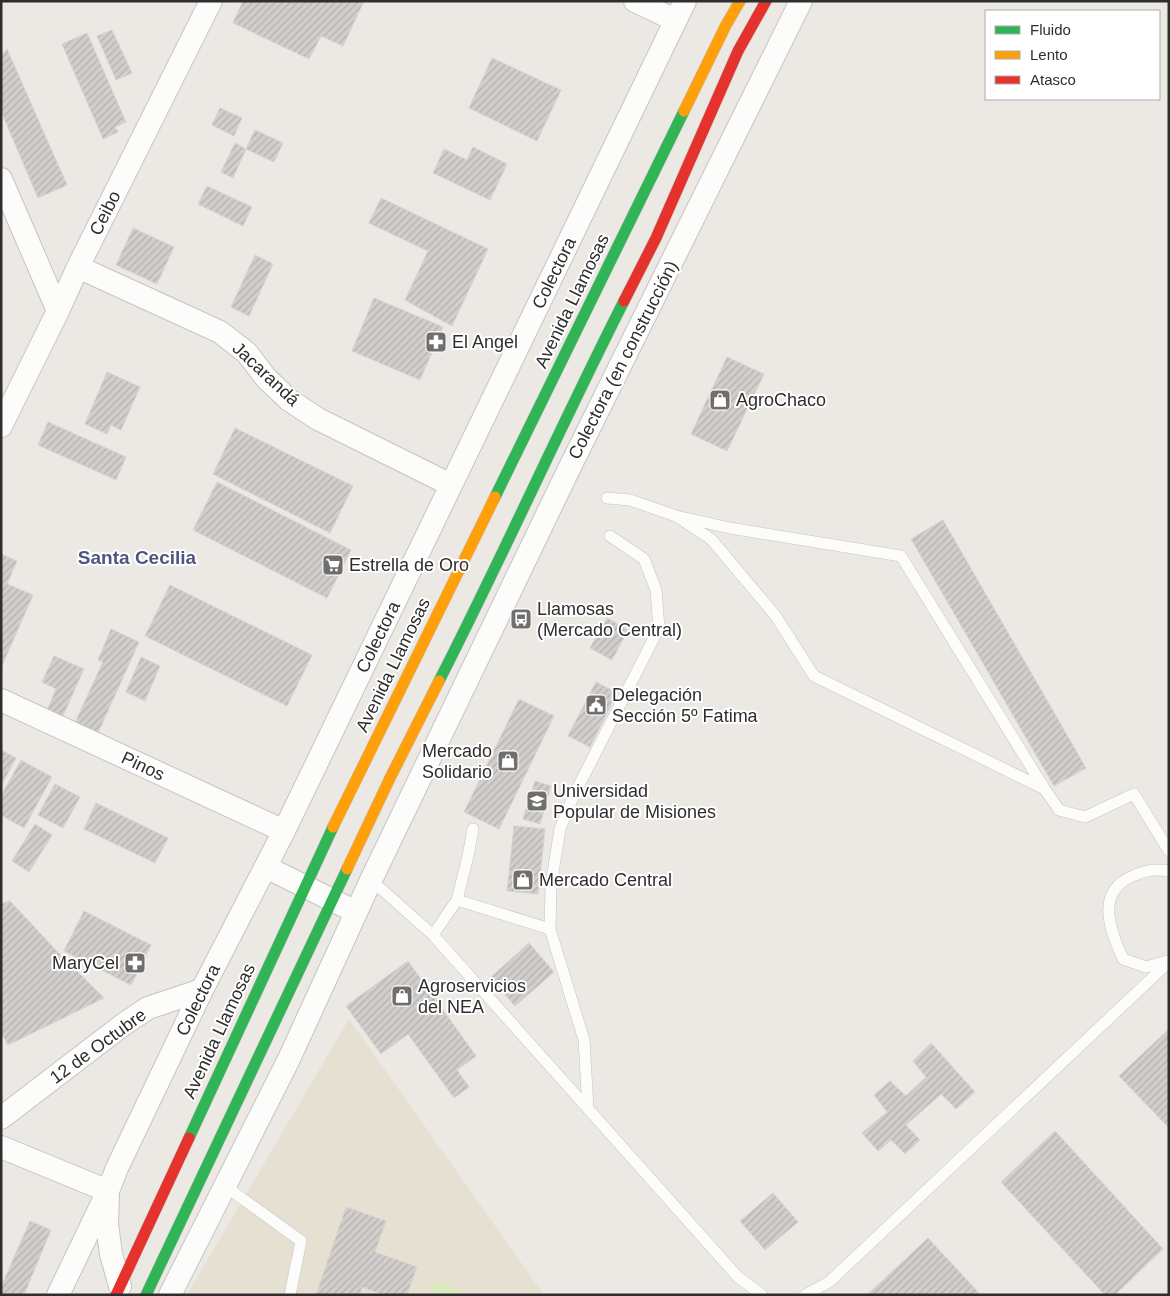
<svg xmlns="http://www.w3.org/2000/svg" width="1170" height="1296" font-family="Arial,sans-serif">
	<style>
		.education { fill: #e6e0d3 }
		.pitch { fill: #d9eabb }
		.building { fill: url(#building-hatch); stroke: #d7d4d0 }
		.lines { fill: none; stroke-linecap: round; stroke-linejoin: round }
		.lane-casing { stroke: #c5c4c5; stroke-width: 12 }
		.street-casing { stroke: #c5c4c5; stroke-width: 24 }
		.fast-casing { stroke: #c6c5c4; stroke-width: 12 }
		.slow-casing { stroke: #c6c5c4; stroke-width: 12 }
		.jam-casing { stroke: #c6c5c4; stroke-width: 12 }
		.lane { stroke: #fcfcfb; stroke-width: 11 }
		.street { stroke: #fcfcfb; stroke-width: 22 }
		.fast { stroke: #30b455; stroke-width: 11 }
		.slow { stroke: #ff9f0a; stroke-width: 11 }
		.jam { stroke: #e5322d; stroke-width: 11 }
		.labels { text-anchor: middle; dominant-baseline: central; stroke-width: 4; stroke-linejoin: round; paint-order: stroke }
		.street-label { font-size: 18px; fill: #2e2e2e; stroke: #fff }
		.poi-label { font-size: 18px; fill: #2e2e2e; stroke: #fff; text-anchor: start }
		.neighbourhood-label { font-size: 19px; font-weight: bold; fill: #4d5680; stroke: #fff }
	</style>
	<defs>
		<pattern id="building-hatch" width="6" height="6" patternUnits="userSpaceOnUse" patternTransform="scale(1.25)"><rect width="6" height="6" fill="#d1cecb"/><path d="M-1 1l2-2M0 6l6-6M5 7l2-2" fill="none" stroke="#b4b1af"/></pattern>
	</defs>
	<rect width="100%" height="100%" fill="#ece8e4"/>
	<path class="education" d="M 349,1019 L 544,1295 L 189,1295 L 188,1293 Z"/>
	<path class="pitch" d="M 436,1280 L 466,1295 L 429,1295 Z"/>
	<path class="building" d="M 243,1 L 364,1 L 343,46 L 321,36 L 309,59 L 233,23 Z
		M 112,30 L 132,73 L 116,80 L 97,36 Z
		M 87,33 L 126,122 L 115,127 L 118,132 L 103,139 L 62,44 Z
		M 7,49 L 67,185 L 38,198 L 1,111 L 1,56 Z
		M 492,58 L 561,90 L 537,141 L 469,108 Z
		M 220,108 L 242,118 L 234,136 L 212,125 Z
		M 255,130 L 283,143 L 274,162 L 246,149 Z
		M 235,143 L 246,149 L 233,178 L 221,172 Z
		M 473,147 L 507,164 L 490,200 L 433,173 L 444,149 L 467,160 Z
		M 207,186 L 252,207 L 243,226 L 198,204 Z
		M 381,198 L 488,249 L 452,326 L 405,300 L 428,251 L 369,223 Z
		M 133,228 L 174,247 L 157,284 L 116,265 Z
		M 255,255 L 273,264 L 249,316 L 231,307 Z
		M 374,298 L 443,327 L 420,380 L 352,351 Z
		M 727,357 L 764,374 L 727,451 L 691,434 Z
		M 107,372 L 140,387 L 121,430 L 111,425 L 107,434 L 85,424 Z
		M 48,422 L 126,457 L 116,480 L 38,445 Z
		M 235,428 L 353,486 L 330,533 L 213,474 Z
		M 217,482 L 351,550 L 327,598 L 193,530 Z
		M 943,520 L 1086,768 L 1054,786 L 911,539 Z
		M 1,554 L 17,561 L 7,584 L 33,595 L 1,668 Z
		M 170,585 L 312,655 L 287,706 L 145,636 Z
		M 607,618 L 628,630 L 612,660 L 590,648 Z
		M 111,629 L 139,642 L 97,735 L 74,725 L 103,662 L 98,660 Z
		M 54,656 L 84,669 L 62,718 L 47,711 L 56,689 L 42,682 Z
		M 141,657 L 160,666 L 145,701 L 126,692 Z
		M 596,682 L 617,693 L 590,747 L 568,736 Z
		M 519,699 L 554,716 L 499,829 L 464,812 Z
		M 1,750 L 16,758 L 2,784 L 1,783 Z
		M 21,760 L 52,777 L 24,828 L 1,815 L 1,796 Z
		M 535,781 L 551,786 L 540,824 L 523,819 Z
		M 55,784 L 80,797 L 63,828 L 38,815 Z
		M 96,803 L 168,838 L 155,863 L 84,829 Z
		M 35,824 L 52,835 L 29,872 L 12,861 Z
		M 514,826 L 545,829 L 538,894 L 507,891 Z
		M 10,901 L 54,948 L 104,998 L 8,1045 L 1,1032 L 1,904 Z
		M 84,911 L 151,945 L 131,985 L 64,951 Z
		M 529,943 L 554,972 L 515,1006 L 490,978 Z
		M 408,961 L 476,1056 L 457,1070 L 469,1087 L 454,1098 L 408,1034 L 381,1054 L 346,1006 Z
		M 1169,1029 L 1169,1128 L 1119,1076 Z
		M 931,1043 L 975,1092 L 956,1109 L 941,1094 L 906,1125 L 920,1140 L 905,1154 L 891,1140 L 878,1151 L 862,1133 L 887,1112 L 874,1095 L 890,1081 L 906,1096 L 926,1077 L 913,1061 Z
		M 1055,1131 L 1163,1249 L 1115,1295 L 1105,1295 L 1001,1182 Z
		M 773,1193 L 798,1222 L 765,1250 L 740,1221 Z
		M 346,1207 L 386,1221 L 375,1252 L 417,1267 L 407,1295 L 385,1295 L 362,1287 L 360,1295 L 316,1295 Z
		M 30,1221 L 51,1230 L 24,1295 L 1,1295 L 1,1287 Z
		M 928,1238 L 981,1295 L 867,1295 Z"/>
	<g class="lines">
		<g class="lane-casing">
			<path id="lane" d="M 607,498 L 630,500 L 676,516 L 711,539 L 775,615 L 814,676 L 1043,788
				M 676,516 L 730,528 L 901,556 L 1044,788 L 1059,810 L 1085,817 L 1134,794 L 1169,851
				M 371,880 L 433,935 L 738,1277 L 762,1295
				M 457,900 L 550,929
				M 433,935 L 457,900 L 468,856 L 473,829
				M 1167,961 L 1146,967 L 1123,959 C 1110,929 1094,891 1135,875 C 1149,870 1153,869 1169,871
				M 588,1109 L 584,1040 L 550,929 L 551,885 L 560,829 L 573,797 L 659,628 L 656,590 L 644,559 L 610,536
				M 225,1186 L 301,1241 L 290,1295
				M 805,1295 L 829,1282 L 1169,962"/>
		</g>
		<g class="street-casing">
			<path id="street" d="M 635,1 L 675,20
				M 1,179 L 58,311
				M 78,267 L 220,332 L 247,353 L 266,378 L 289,400 L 318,419 L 451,485
				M 1,426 L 58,311 L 78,267 L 211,1
				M 1,700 L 284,831
				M 266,867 L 348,908
				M 1,1118 L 124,1024 L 148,1008 L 202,990
				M 1,1147 L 108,1191
				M 108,1197 L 107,1224 L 111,1254 L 120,1286
				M 58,1295 L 108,1191 L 117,1168 L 202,990 L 284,831 L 685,1
				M 170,1295 L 289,1059 L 371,880 L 568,471 L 801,1"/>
		</g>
		<g class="fast-casing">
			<path id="fast" d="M 495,497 L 684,111
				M 439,681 C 503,556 560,427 624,301
				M 189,1138 L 333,827
				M 146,1295 L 347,869"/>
		</g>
		<g class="slow-casing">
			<path id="slow" d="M 684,111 L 726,25 L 740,1
				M 333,827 L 495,497
				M 347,869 L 390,778 L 439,681"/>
		</g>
		<g class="jam-casing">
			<path id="jam" d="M 624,301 L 656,238 L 738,51 L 766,1
				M 116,1295 L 189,1138"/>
		</g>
		<use href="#lane" class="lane"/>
		<use href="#street" class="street"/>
		<use href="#fast" class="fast"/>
		<use href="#slow" class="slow"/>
		<use href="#jam" class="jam"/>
	</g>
	<defs>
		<g id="pharmacy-square" transform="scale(1.125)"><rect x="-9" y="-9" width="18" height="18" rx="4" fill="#706f6e" stroke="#fff"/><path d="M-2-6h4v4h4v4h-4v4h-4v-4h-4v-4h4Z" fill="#fff"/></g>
		<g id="shop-square" transform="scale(1.125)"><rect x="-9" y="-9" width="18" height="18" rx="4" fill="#706f6e" stroke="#fff"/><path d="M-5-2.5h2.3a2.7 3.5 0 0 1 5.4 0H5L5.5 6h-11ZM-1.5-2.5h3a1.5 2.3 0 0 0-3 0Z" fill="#fff"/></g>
		<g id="supermarket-square" transform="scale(1.125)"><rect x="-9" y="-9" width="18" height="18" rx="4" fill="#706f6e" stroke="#fff"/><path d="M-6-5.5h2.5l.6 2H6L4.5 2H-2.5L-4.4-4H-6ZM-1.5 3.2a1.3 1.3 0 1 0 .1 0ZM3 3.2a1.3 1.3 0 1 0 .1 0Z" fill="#fff"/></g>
		<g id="bus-square" transform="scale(1.125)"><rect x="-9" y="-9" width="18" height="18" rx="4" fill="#706f6e" stroke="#fff"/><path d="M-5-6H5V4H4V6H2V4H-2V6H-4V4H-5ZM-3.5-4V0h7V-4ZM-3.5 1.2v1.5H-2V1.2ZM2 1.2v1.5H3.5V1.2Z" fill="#fff"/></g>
		<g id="civic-square" transform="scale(1.125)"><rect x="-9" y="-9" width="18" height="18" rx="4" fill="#706f6e" stroke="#fff"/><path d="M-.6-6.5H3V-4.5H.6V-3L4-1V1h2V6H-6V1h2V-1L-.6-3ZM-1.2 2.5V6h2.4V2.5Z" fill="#fff"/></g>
		<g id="school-square" transform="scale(1.125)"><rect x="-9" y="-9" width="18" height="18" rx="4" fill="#706f6e" stroke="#fff"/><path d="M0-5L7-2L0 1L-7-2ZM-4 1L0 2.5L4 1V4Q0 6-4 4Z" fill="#fff"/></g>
	</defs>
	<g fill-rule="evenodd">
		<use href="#pharmacy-square" x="436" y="342"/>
		<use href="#shop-square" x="720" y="400"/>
		<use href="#supermarket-square" x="333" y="565"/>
		<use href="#bus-square" x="521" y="619"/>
		<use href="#civic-square" x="596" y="705"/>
		<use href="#shop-square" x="508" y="761"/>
		<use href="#school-square" x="537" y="801"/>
		<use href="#shop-square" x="523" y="880"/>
		<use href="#pharmacy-square" x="135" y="963"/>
		<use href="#shop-square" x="402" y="996"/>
	</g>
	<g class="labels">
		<g class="street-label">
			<text transform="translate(105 213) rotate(-63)">Ceibo</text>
			<text transform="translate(554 273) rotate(-64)">Colectora</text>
			<text transform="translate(572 301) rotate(-64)">Avenida Llamosas</text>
			<text transform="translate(623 360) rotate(-63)">Colectora (en construcción)</text>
			<text transform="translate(266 374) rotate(43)">Jacarandá</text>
			<text transform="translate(378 637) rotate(-64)">Colectora</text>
			<text transform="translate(393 665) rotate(-64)">Avenida Llamosas</text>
			<text transform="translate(143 766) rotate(25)">Pinos</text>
			<text transform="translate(198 1000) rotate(-64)">Colectora</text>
			<text transform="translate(219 1031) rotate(-65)">Avenida Llamosas</text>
			<text transform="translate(98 1046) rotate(-36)">12 de Octubre</text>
		</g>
		<g class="poi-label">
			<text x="452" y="342">El Angel</text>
			<text x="736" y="400">AgroChaco</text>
			<text x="349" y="565">Estrella de Oro</text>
			<text x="537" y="609">Llamosas<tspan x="537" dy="21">(Mercado Central)</tspan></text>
			<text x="612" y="695">Delegación<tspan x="612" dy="21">Sección 5º Fatima</tspan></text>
			<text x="492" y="751" text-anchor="end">Mercado<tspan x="492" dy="21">Solidario</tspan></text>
			<text x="553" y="791">Universidad<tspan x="553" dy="21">Popular de Misiones</tspan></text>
			<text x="539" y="880">Mercado Central</text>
			<text x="119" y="963" text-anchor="end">MaryCel</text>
			<text x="418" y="986">Agroservicios<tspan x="418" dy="21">del NEA</tspan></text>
		</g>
		<g class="neighbourhood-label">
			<text x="137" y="557">Santa Cecilia</text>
		</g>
	</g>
	<rect width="1170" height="1296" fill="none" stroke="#2e2e2e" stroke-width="5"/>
	<rect x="985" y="10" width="175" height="90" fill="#ffffff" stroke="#ababab"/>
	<rect x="995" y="26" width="25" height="8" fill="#30b455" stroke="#ababab"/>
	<text x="1030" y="35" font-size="15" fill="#2e2e2e">Fluido</text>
	<rect x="995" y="51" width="25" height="8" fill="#ff9f0a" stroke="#ababab"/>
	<text x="1030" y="60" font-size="15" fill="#2e2e2e">Lento</text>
	<rect x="995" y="76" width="25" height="8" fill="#e5322d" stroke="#ababab"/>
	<text x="1030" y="85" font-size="15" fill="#2e2e2e">Atasco</text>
</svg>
